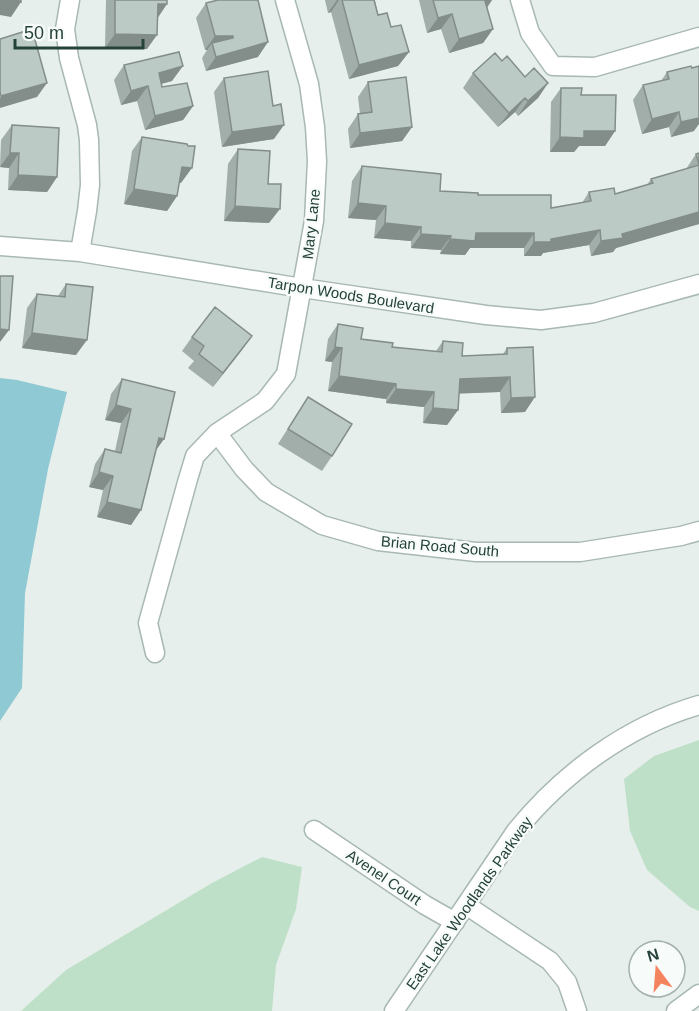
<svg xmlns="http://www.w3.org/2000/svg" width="699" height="1011" font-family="Helvetica,sans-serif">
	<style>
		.green { fill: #bfe0c8 }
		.water { fill: #8ec9d4 }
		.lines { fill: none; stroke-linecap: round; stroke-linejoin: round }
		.minor-casing { stroke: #a8b8b2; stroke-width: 21 }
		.minor { stroke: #fff; stroke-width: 18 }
		.wall { fill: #a1aea9 }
		.shaded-wall { fill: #838d89 }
		.building { fill: #bbcac4; stroke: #838d89; stroke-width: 1.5 }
		.labels { text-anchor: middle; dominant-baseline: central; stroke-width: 5; stroke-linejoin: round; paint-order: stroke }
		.street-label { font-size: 15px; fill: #24423a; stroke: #f7fbf9 }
	</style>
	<rect width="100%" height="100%" fill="#e6efeb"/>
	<path class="green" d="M 699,740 L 699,911 L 690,907 L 647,870 L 630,831 L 624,779 L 654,756 Z
		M 262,857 L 302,867 L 296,909 L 276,965 L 272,1011 L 21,1011 L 66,970 L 212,883 Z"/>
	<path class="water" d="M 0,378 L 17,380 L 67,392 L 48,469 L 25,593 L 22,688 L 0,721 Z"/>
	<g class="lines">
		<g class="minor-casing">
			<path id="minor" d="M 70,0 L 65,29 L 69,58 L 87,125 L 89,140 L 90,185 L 87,211 L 80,252
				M 520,0 L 530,33 L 553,66 L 595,67 L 699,37
				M 0,246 L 80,252 L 302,288 L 486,315 L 541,320 L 594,313 L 699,284
				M 217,433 L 244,469 L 266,492 L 322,525 L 378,541 L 476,552 L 580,552 L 681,536 L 699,531
				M 155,653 L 148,623 L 188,479 L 195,456 L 217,433 L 265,401 L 286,374 L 314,221 L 317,161 L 315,127 L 309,84 L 285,0
				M 314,830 L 425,905 L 455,922
				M 466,905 L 550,961 L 567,982 L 577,1011
				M 394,1011 L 516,831 C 563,773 627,726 699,705
				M 676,1011 L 699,994"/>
		</g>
		<use href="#minor" class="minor"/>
	</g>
	<path class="wall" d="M 106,0 L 167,0 L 157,18 L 147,49 L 105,48 Z
		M 325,0 L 375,0 L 378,15 L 391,27 L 409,52 L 398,66 L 349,79 L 331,12 L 328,13 Z
		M 419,0 L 492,0 L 487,8 L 493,29 L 483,43 L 449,53 L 441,29 L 427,33 Z
		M 206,3 L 258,57 L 206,71 L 202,58 L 207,50 L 205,50 L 196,18 Z
		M 502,61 L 525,77 L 548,83 L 538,98 L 518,116 L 515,112 L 498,127 L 463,88 L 473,73 Z
		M 124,65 L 172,81 L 161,84 L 162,87 L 193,106 L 183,120 L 145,130 L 137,101 L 121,105 L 114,80 Z
		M 667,72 L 694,131 L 671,137 L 669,127 L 642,134 L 633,100 L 643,85 L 661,81 Z
		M 224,78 L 274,139 L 222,147 L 214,92 Z
		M 368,82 L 412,127 L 402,141 L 350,148 L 348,129 L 358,114 L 360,114 L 358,97 Z
		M 561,88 L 581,95 L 615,131 L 605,146 L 579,146 L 574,152 L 550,152 L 551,102 Z
		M 12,125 L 57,177 L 47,192 L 8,190 L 9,168 L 0,167 L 1,140 Z
		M 142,137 L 181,183 L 179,183 L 177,196 L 167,211 L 124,204 L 132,151 Z
		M 238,149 L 268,184 L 269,223 L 224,221 L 228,164 Z
		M 699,153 L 699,224 L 616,248 L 613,252 L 591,256 L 589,245 L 543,253 L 541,256 L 524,256 L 524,248 L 470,248 L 465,255 L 440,254 L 441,250 L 411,248 L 411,241 L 374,238 L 376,220 L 348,218 L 352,181 L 362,166 L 440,191 L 478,195 L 551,208 L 582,203 L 589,192 L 615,194 L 647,185 L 651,179 L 686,169 L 696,154 Z
		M 66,284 L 76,355 L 22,348 L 27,308 L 37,294 L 58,296 Z
		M 338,324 L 361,339 L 392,347 L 436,351 L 443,341 L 462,356 L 503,354 L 507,348 L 525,412 L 501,413 L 500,392 L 459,393 L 458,410 L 447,425 L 423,423 L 424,407 L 386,403 L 386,399 L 328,391 L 332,362 L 325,361 L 328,339 Z
		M 252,336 L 213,387 L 188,368 L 194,361 L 182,351 L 192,337 Z
		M 122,379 L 164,439 L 156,450 L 141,510 L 131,525 L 97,517 L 103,490 L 89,487 L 95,464 L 105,449 L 115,451 L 121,423 L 105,420 L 111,394 Z
		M 308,397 L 332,456 L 322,471 L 278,444 Z"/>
	<path class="shaded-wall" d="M 0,0 L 9,0 L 21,2 L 11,17 L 0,15 Z
		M 337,0 L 339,0 L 331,12 L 328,13 Z
		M 489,0 L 492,0 L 482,14 L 485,1 Z
		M 158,4 L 167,4 L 157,19 Z
		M 452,14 L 441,29 L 427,33 L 438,18 Z
		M 493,29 L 483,43 L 449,53 L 459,39 Z
		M 115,34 L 157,35 L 147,49 L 105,48 Z
		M 215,36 L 233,36 L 223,51 L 212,43 L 207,50 L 205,50 Z
		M 268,42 L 258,57 L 206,71 L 216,57 Z
		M 409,52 L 398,66 L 349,79 L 359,65 Z
		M 183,66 L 172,81 L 149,87 L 159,73 Z
		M 47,83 L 37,97 L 0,108 L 0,98 L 1,96 Z
		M 548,83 L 538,98 L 518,116 L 528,101 Z
		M 148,86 L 137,101 L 121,105 L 131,91 Z
		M 525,98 L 515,112 L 498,127 L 509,113 Z
		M 193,106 L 183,120 L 145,130 L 155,116 Z
		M 679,112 L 669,127 L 642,134 L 652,119 Z
		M 699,118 L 699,124 L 694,131 L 671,137 L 681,122 Z
		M 284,125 L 274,139 L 222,147 L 232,132 Z
		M 412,127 L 402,141 L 350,148 L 360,133 Z
		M 584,131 L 615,131 L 605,146 L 579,146 L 574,152 L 550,152 L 560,137 Z
		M 10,153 L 19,153 L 9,168 L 0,167 Z
		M 182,167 L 192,168 L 181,183 L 172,181 Z
		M 18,175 L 57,177 L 47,192 L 8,190 Z
		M 134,189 L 177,196 L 167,211 L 124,204 Z
		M 358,203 L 386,206 L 376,220 L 348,218 Z
		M 235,206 L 280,209 L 269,223 L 224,221 Z
		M 699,212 L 699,224 L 616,248 L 613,252 L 591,256 L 601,241 L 622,234 Z
		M 385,223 L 421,227 L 411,241 L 374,238 Z
		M 600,230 L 589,245 L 543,253 L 541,256 L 524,256 L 534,242 Z
		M 476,233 L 534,233 L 524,248 L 470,248 L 465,255 L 440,254 L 450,239 Z
		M 421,234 L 451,236 L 441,250 L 411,248 Z
		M 0,329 L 9,330 L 0,342 Z
		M 32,333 L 87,340 L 76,355 L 22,348 Z
		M 252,336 L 242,350 L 213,387 L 223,373 Z
		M 335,347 L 342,348 L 332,362 L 325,361 Z
		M 339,376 L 396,384 L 386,399 L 328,391 Z
		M 510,377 L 500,392 L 450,394 L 460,379 Z
		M 396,389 L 434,392 L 424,407 L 386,403 Z
		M 535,397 L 525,412 L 501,413 L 511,398 Z
		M 116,405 L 131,409 L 121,423 L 105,420 Z
		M 433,408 L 458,410 L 447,425 L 423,423 Z
		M 159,438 L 164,439 L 154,453 Z
		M 99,472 L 113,476 L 103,490 L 89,487 Z
		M 107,502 L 141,510 L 131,525 L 97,517 Z"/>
	<path class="building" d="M 9,0 L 21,0 L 21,2 Z
		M 115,0 L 167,0 L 167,4 L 158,4 L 157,35 L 115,34 Z
		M 218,0 L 258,0 L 268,42 L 216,57 L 212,43 L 233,38 L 233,36 L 215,36 L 206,3 Z
		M 342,0 L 374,0 L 378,15 L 387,13 L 391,27 L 401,25 L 409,52 L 359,65 Z
		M 433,0 L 489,0 L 485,1 L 493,29 L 459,39 L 452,14 L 438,18 Z
		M 32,29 L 47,83 L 1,96 L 0,92 L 0,39 Z
		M 179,52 L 183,66 L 159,73 L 162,87 L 187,83 L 193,106 L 155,116 L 148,86 L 131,91 L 124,65 Z
		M 495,53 L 502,61 L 507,56 L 525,77 L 534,68 L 548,83 L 528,101 L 525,98 L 509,113 L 473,73 Z
		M 691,66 L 692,68 L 699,66 L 699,118 L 681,122 L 679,112 L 652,119 L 643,85 L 669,79 L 667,72 Z
		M 268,71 L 273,106 L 281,104 L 284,125 L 232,132 L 224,78 Z
		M 406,77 L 412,127 L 360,133 L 358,114 L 372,112 L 368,82 Z
		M 561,88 L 582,88 L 581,95 L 616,95 L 615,131 L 584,131 L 584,138 L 560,137 Z
		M 12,125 L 59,128 L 57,177 L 18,175 L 19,153 L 10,153 Z
		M 142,137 L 187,144 L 188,146 L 195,146 L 192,168 L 182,167 L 177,196 L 134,189 Z
		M 238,149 L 270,151 L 268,184 L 281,184 L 280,209 L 235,206 Z
		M 699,153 L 699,164 L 696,154 Z
		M 699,165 L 699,212 L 622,234 L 623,238 L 601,241 L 600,230 L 551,239 L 551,242 L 534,242 L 534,233 L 476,233 L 475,241 L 450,239 L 451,236 L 421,234 L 421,227 L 385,223 L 386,206 L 358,203 L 362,166 L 441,174 L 440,191 L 478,193 L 478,195 L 551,195 L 551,208 L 591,201 L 589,192 L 614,188 L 615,194 L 653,183 L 651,179 Z
		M 0,276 L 13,276 L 9,330 L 0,329 Z
		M 66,284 L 93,287 L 87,340 L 32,333 L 37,294 L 65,297 Z
		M 215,307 L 252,336 L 223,373 L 199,354 L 204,346 L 192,337 Z
		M 338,324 L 363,328 L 361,339 L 393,343 L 392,347 L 442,352 L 443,341 L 463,343 L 462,356 L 507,354 L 507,348 L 533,347 L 535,397 L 511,398 L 510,377 L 460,379 L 458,410 L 433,408 L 434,392 L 396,389 L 396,384 L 339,376 L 342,348 L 335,347 Z
		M 122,379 L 175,392 L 164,439 L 159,438 L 141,510 L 107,502 L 113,476 L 99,472 L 105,449 L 121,453 L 131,409 L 116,405 Z
		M 308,397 L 352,424 L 332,456 L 288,429 Z"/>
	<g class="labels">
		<g class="street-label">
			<text transform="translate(311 224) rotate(-84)">Mary Lane</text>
			<text transform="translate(351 295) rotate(9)">Tarpon Woods Boulevard</text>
			<text transform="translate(440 546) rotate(5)">Brian Road South</text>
			<text transform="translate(384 877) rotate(34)">Avenel Court</text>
			<text transform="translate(469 903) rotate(-55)">East Lake Woodlands Parkway</text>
		</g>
	</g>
	<g transform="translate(657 969) rotate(344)"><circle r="28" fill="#f7fbf9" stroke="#a3b1ad" stroke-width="1.5"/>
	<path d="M0-4.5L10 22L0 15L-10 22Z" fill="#f4845f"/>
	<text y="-9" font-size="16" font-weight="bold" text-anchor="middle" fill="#24423a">N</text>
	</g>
	<path d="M15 39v9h128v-9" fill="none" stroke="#24423a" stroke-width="3"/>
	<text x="24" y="39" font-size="18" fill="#24423a" stroke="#f7fbf9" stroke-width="4.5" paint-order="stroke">50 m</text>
</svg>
